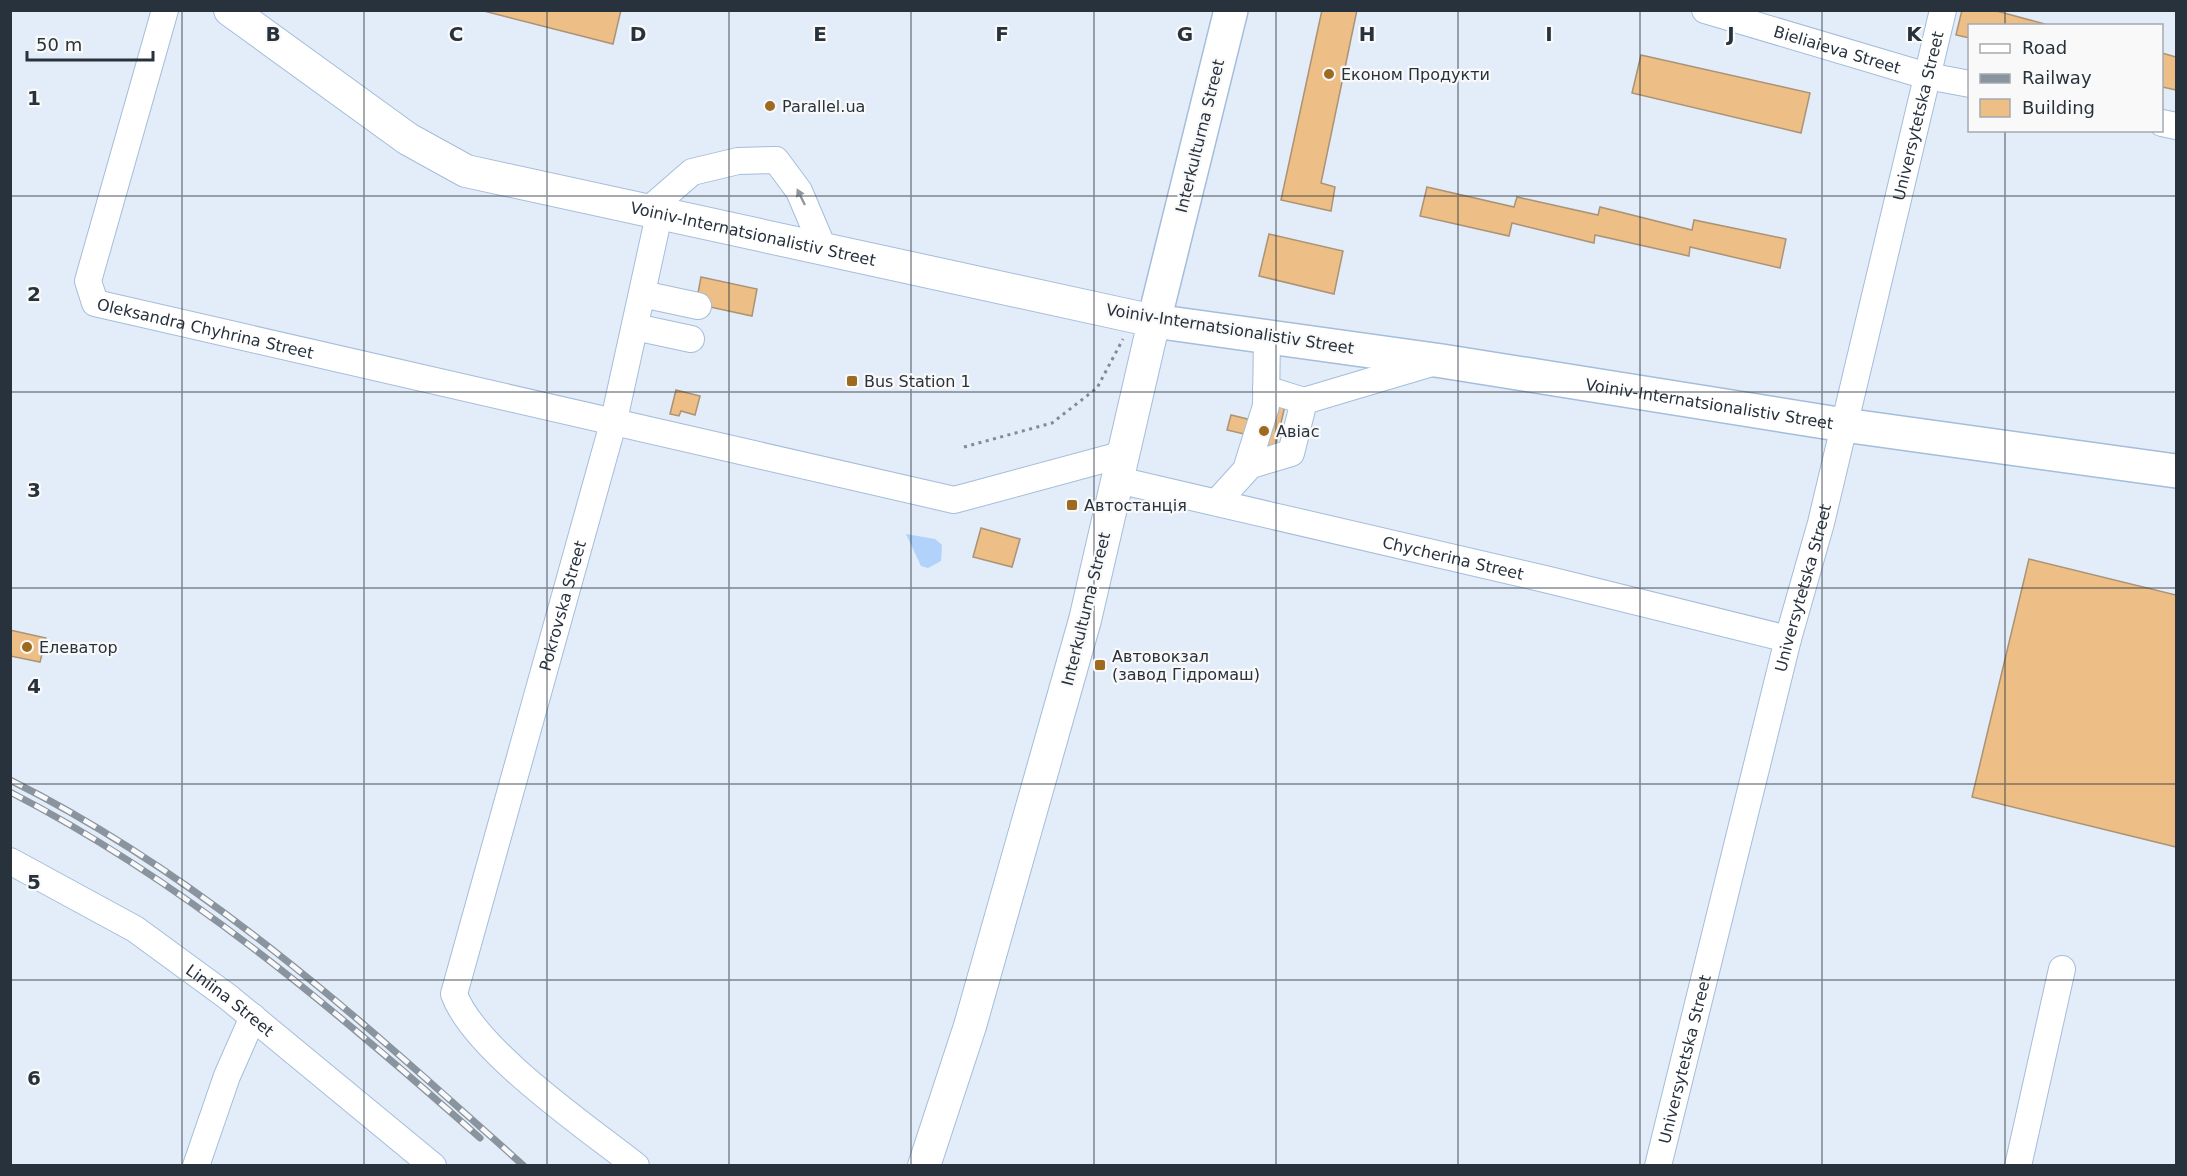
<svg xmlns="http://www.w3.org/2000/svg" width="2187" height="1176" font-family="'DejaVu Sans',sans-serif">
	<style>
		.green { fill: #b0d2fb }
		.building { fill: #edbe85; stroke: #ab9377; stroke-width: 1.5 }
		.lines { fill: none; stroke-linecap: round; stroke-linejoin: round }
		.minor-casing { stroke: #a4bdda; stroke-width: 28 }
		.major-casing { stroke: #a4bdda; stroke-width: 34 }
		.highway-casing { stroke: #a4bdda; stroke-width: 36 }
		.path { stroke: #808b96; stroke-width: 3; stroke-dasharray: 3 4.5; stroke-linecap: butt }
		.minor { stroke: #fff; stroke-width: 26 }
		.major { stroke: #fff; stroke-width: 32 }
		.highway { stroke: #fff; stroke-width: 33 }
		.rail-casing { stroke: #89949f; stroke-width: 7 }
		.rail { stroke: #f9f9f9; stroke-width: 4.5; stroke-dasharray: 14; stroke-linecap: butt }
		.oneway { fill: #94989e }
		.grid { fill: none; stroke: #28323d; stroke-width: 1.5; stroke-opacity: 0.55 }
		.poi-dot { fill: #9d6a20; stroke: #f9f9f9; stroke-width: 2 }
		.labels { text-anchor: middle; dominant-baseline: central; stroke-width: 4.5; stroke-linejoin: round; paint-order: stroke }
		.street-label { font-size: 16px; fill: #28323d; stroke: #f9f9f9 }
		.poi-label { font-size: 16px; fill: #28323d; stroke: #f9f9f9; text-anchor: start }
		.grid-label { font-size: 20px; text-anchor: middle; font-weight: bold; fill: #28323d; stroke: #f9f9f9; stroke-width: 4.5; stroke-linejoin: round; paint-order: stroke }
	</style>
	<rect width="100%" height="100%" fill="#e2edf9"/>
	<path class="green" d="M 906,534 L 935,539 L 942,545 L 941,561 L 928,568 L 921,566 Z"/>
	<path class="building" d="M 480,10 L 621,10 L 613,44 Z
		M 1322,10 L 1357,10 L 1321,183 L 1335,187 L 1331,211 L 1281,200 Z
		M 1962,10 L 1993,10 L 2052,26 L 1970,26 L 1970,38 L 1956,35 Z
		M 2162,53 L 2176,57 L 2176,90 L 2162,87 Z
		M 1641,55 L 1810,93 L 1801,133 L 1632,93 Z
		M 1427,187 L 1514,207 L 1517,197 L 1598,215 L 1600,207 L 1692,230 L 1694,220 L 1786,239 L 1780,268 L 1690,247 L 1689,256 L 1595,235 L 1594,243 L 1512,223 L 1509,236 L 1420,216 Z
		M 1269,234 L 1343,251 L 1334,294 L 1259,276 Z
		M 701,277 L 757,289 L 752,316 L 696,304 Z
		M 676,390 L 700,396 L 695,415 L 681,411 L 679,416 L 670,414 Z
		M 1273,403 L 1285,406 L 1275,448 L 1260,444 L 1261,438 L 1227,430 L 1231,415 L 1268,424 Z
		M 981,528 L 1020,539 L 1012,567 L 973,557 Z
		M 2029,559 L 2176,595 L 2176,847 L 1972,797 Z
		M 10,630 L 46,638 L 40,662 L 10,656 Z"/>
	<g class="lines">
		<g class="minor-casing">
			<g id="minor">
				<path id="s1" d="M 165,10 L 88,281 L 95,303 L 954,500 L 1124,454"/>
				<path id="s2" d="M 1705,10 L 1927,76 L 1970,84"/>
				<path d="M 2162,123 L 2176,126"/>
				<path d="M 646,212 L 692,172 L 738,161 L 776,160 L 799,191 L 824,250"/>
				<path d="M 642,294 L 698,306"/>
				<path d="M 635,327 L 691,339"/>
				<path d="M 1266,389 L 1304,401 L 1435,362"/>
				<path d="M 1248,466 L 1291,453 L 1304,401"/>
				<path id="s3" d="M 1118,480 L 1549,580 L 1788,639"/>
				<path d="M 1217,502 L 1246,470 L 1266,406 L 1267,336"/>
				<path id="s4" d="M 10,861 L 135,929 L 228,997 L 433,1166"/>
				<path d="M 196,1166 L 227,1076 L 253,1017"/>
				<path id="s5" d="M 636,1166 C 588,1128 474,1050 454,994 L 614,420 L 659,215"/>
				<path id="s6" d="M 1658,1166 L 1788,639 L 1821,523 L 1943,10"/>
				<path d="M 2018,1166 L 2062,969"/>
			</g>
		</g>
		<g class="major-casing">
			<g id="major">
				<path id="s7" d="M 230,10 L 408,139 L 466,171 L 1154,321 L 1085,620 L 970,1026 L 924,1166"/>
			</g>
		</g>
		<g class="highway-casing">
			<g id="highway">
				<path id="s8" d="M 1231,10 L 1154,321 L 1442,361 L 1844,425 L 2176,471"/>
			</g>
		</g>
		<path class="path" d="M 964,447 L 1052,423 L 1097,388 L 1123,339"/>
		<use href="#minor" class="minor"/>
		<use href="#major" class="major"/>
		<use href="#highway" class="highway"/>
		<g class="rail-casing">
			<path id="rail" d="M 10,780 C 205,877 363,1022 524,1166
				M 10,792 C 185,882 333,1008 480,1138"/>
		</g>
		<use href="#rail" class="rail"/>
	</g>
	<defs><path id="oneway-solid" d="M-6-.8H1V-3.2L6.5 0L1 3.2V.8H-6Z" transform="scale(1.5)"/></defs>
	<use class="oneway" href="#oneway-solid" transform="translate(801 197) rotate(-116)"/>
	<path class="grid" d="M 182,10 L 182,1166M 364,10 L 364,1166M 547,10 L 547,1166M 729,10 L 729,1166M 911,10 L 911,1166M 1094,10 L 1094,1166M 1276,10 L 1276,1166M 1458,10 L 1458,1166M 1640,10 L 1640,1166M 1822,10 L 1822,1166M 2005,10 L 2005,26M 2005,130 L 2005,1166M 10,196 L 2176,196M 10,392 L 2176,392M 10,588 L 2176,588M 10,784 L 2176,784M 10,980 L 2176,980"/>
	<g class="poi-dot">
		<circle cx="1329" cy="74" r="6"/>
		<circle cx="770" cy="106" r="6"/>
		<rect x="846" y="375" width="12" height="12" rx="3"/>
		<circle cx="1264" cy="431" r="6"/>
		<rect x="1066" y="499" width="12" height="12" rx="3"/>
		<circle cx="27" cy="647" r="6"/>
		<rect x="1094" y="659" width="12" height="12" rx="3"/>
	</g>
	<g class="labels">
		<g class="street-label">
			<text stroke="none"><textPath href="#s2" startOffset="138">Bieliaieva Street</textPath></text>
			<text stroke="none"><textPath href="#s6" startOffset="1082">Universytetska Street</textPath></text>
			<text transform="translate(1200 136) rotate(-76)">Interkulturna Street</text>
			<text stroke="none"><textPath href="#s7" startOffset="580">Voiniv-Internatsionalistiv Street</textPath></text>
			<text stroke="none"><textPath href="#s1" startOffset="418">Oleksandra Chyhrina Street</textPath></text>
			<text transform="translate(1230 329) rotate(9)">Voiniv-Internatsionalistiv Street</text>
			<text stroke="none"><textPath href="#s8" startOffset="882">Voiniv-Internatsionalistiv Street</textPath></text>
			<text stroke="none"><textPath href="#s3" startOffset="344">Chycherina Street</textPath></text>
			<text stroke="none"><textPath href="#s6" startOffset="596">Universytetska Street</textPath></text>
			<text stroke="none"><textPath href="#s5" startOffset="656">Pokrovska Street</textPath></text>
			<text transform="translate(1086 609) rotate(-76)">Interkulturna Street</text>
			<text stroke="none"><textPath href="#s4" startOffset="261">Liniina Street</textPath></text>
			<text stroke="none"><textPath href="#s6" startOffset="110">Universytetska Street</textPath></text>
		</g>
		<g class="poi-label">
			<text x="1341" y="74">Економ Продукти</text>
			<text x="782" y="106">Parallel.ua</text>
			<text x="864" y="381">Bus Station 1</text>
			<text x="1276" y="431">Авіас</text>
			<text x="1084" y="505">Автостанція</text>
			<text x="39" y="647">Елеватор</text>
			<text x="1112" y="656">Автовокзал<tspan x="1112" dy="18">(завод Гідромаш)</tspan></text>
		</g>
	</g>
	<g class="grid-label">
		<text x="273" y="41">B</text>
		<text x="456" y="41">C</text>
		<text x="638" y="41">D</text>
		<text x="820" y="41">E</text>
		<text x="1002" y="41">F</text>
		<text x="1185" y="41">G</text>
		<text x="1367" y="41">H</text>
		<text x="1549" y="41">I</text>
		<text x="1731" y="41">J</text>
		<text x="1914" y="41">K</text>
		<text x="34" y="105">1</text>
		<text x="34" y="301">2</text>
		<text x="34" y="497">3</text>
		<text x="34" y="693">4</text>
		<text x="34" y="889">5</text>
		<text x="34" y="1085">6</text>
	</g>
	<rect width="2187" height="1176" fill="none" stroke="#28323d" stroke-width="24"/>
	<rect x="1968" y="24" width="195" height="108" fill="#f9f9f9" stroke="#a5a9ae" stroke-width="1.5"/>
	<rect x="1980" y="44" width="30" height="9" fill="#ffffff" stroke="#a5a9ae" stroke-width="1.5"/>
	<text x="2022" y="54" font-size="18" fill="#28323d">Road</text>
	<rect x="1980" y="74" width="30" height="9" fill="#89949f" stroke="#a5a9ae" stroke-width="1.5"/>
	<text x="2022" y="84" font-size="18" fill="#28323d">Railway</text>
	<rect x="1980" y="99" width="30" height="18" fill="#edbe85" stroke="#a5a9ae" stroke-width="1.5"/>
	<text x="2022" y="114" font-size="18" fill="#28323d">Building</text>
	<path d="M27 51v9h126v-9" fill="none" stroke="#28323d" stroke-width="3"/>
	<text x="36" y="51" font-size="18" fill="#28323d" stroke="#f9f9f9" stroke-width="4.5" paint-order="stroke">50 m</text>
</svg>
